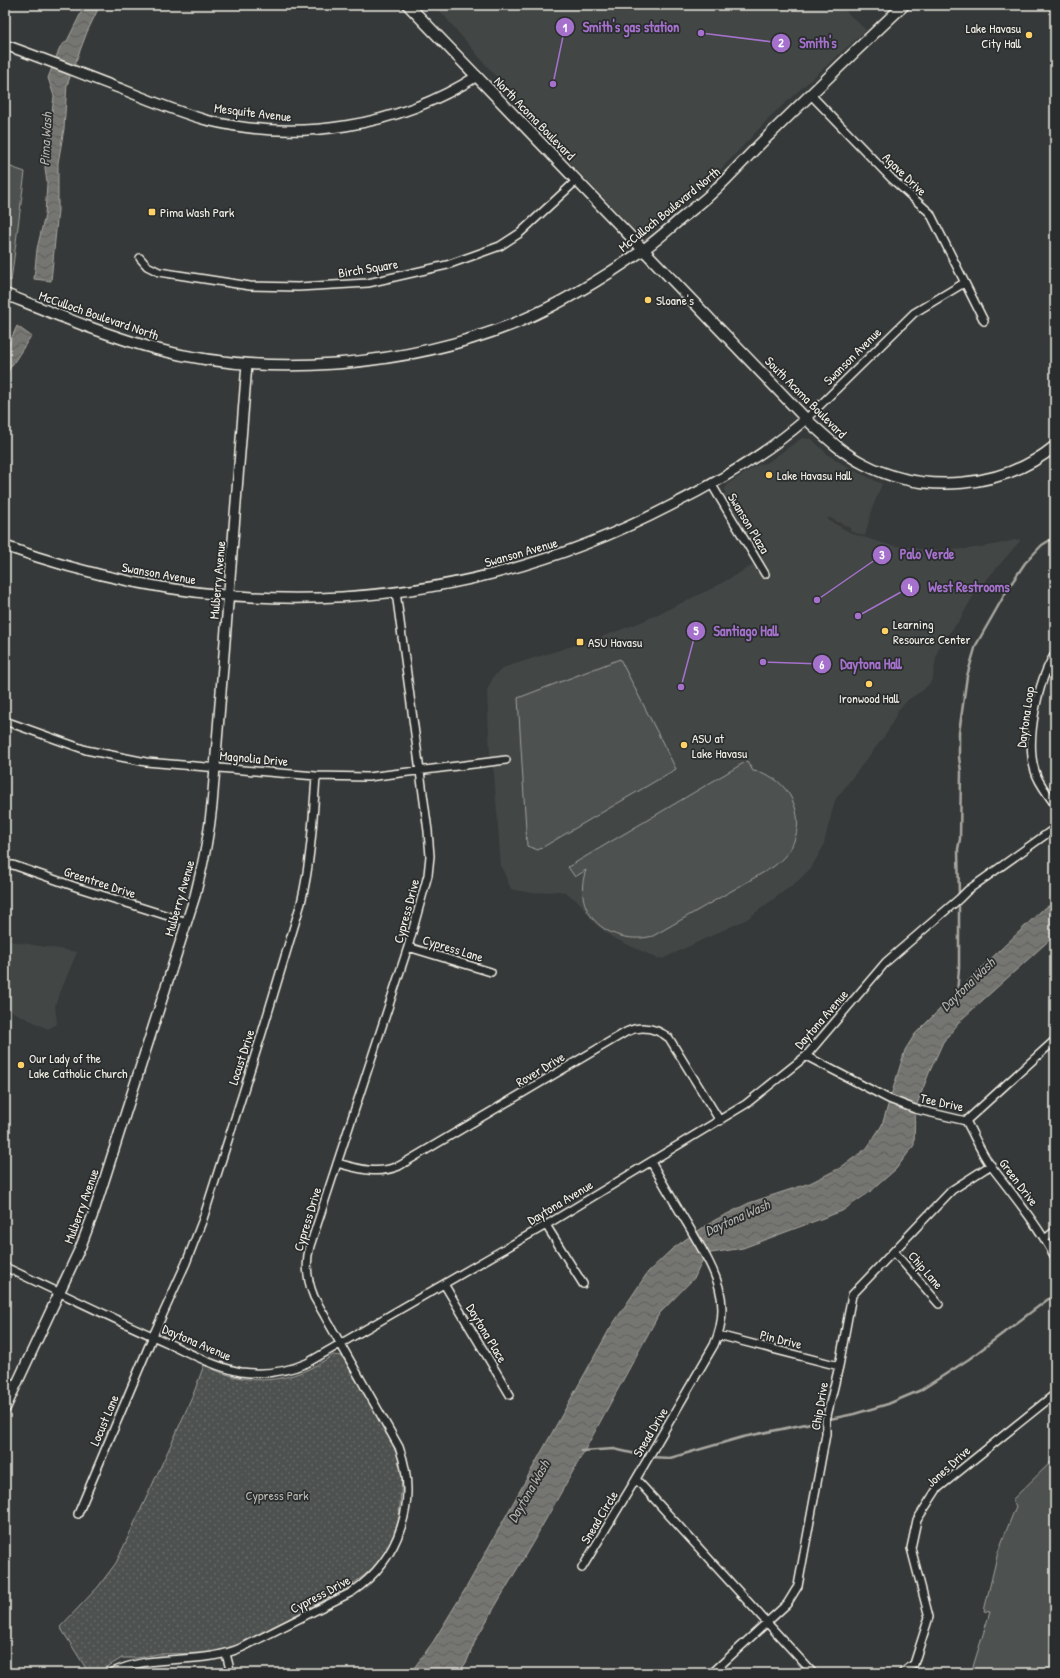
<svg xmlns="http://www.w3.org/2000/svg" width="1060" height="1678" font-family="'Patrick Hand',sans-serif">
	<style>
		.built { fill: #434645 }
		.grass { fill: #4e514f; stroke: #a1a19c }
		.park { fill: url(#park-dots); stroke: #a1a19c }
		.water { fill: url(#water-waves); stroke: #a8a7a1 }
		.lines { fill: none; stroke-linecap: round; stroke-linejoin: round }
		.stream { stroke: #a8a7a1; stroke-width: 2.5 }
		.minor-casing { stroke: #f4f1e8; stroke-width: 10 }
		.tertiary-casing { stroke: #f4f1e8; stroke-width: 12 }
		.secondary-casing { stroke: #f4f1e8; stroke-width: 13 }
		.minor { stroke: #2a2d2e; stroke-width: 7 }
		.tertiary { stroke: #2a2d2e; stroke-width: 9 }
		.secondary { stroke: #2a2d2e; stroke-width: 10 }
		.poi-dot { fill: #ffd166; stroke: #2a2d2e; stroke-width: 1.5 }
		.labels { text-anchor: middle; dominant-baseline: central; stroke-width: 3.5; stroke-linejoin: round; paint-order: stroke }
		.poi-label { font-size: 13px; fill: #f4f1e8; stroke: #2a2d2e; text-anchor: start }
		.street-label { font-size: 13px; fill: #f4f1e8; stroke: #2a2d2e }
		.park-label { font-size: 13px; fill: #bab9b2; stroke: #2a2d2e }
		.water-label { font-size: 14px; font-style: italic; fill: #b4b3ad; stroke: #2a2d2e }
		.leader { fill: none; stroke: #a571cd; stroke-width: 1.5 }
		.callout-dot { fill: #a571cd; stroke: #2a2d2e; stroke-width: 1.5 }
		.mark-label { font-size: 12px; text-anchor: middle; font-weight: bold; fill: #fff }
		.callout-label { font-size: 14px; text-anchor: middle; font-weight: bold; fill: #a571cd; stroke: #2a2d2e; stroke-width: 3.5; stroke-linejoin: round; paint-order: stroke }
	</style>
	<defs>
		<pattern id="park-dots" width="8" height="8" patternUnits="userSpaceOnUse"><rect width="8" height="8" fill="#4e514f"/><path d="M2 2h.1M6 6h.1" fill="none" stroke="#686a68" stroke-width="1.8" stroke-linecap="round"/></pattern>
		<pattern id="water-waves" width="16" height="10" patternUnits="userSpaceOnUse"><rect width="16" height="10" fill="#757572"/><path d="M0 5q4-4 8 0t8 0" fill="none" stroke="#5f5e5c"/></pattern>
	</defs>
	<rect width="100%" height="100%" fill="#363939"/>
	<filter id="ink" filterUnits="userSpaceOnUse"><feTurbulence type="fractalNoise" baseFrequency=".025" numOctaves="2"/><feDisplacementMap in="SourceGraphic" scale="8" xChannelSelector="R" yChannelSelector="G"/><feConvolveMatrix kernelMatrix="1 2 1 2 8 2 1 2 1" color-interpolation-filters="sRGB"/></filter>
	<g filter="url(#ink)">
		<path class="built" d="M 435,5 L 839,5 L 866,30 L 774,113 L 722,168 L 643,239 L 560,152 Z
			M 802,438 L 812,439 L 827,454 L 847,467 L 882,484 L 873,506 L 865,536 L 850,531 L 850,528 L 828,517 L 828,520 L 853,534 L 889,545 L 928,550 L 968,549 L 994,545 L 1019,539 L 1020,541 L 975,593 L 959,621 L 940,644 L 937,653 L 933,677 L 930,683 L 922,691 L 909,699 L 899,709 L 887,733 L 835,800 L 823,847 L 811,868 L 799,880 L 747,919 L 662,959 L 660,957 L 659,959 L 613,938 L 595,924 L 579,902 L 565,892 L 558,891 L 531,893 L 511,889 L 501,866 L 494,773 L 490,755 L 487,690 L 494,676 L 505,667 L 601,637 L 639,623 L 713,588 L 762,560 L 725,497 L 725,489 L 729,483 L 758,465 L 768,462 Z
			M 9,941 L 77,952 L 55,1005 L 57,1024 L 48,1029 L 5,1008 L 5,944 Z"/>
		<path class="grass" d="M 5,165 L 25,172 L 11,281 L 5,278 Z
			M 620,659 L 676,769 L 538,850 L 527,846 L 518,698 Z
			M 747,761 L 753,771 C 784,774 805,809 795,838 C 791,851 783,859 773,867 L 653,936 C 611,947 570,914 586,870 L 575,877 L 568,867 Z
			M 1055,1458 L 1055,1673 L 971,1673 L 990,1612 L 984,1611 L 998,1552 L 1016,1506 L 1012,1500 Z"/>
		<path class="park" d="M 333,1355 L 342,1356 L 387,1432 L 399,1459 L 402,1478 L 399,1518 L 392,1541 L 380,1560 L 371,1570 L 349,1587 L 239,1645 L 208,1653 L 158,1654 L 137,1658 L 122,1658 L 97,1673 L 89,1673 L 60,1627 L 98,1587 L 116,1563 L 174,1438 L 193,1395 L 204,1365 C 250,1388 291,1384 333,1355 Z"/>
		<path class="water" d="M 85,5 L 100,5 L 87,32 L 67,85 L 64,129 L 58,163 L 58,210 L 51,281 L 34,279 L 37,249 L 45,215 L 47,183 L 45,168 L 54,96 L 48,78 L 60,47 L 67,41 Z
			M 17,326 L 31,336 L 5,376 L 5,352 Z
			M 1055,902 L 1055,935 L 963,1018 L 943,1042 L 929,1073 L 915,1109 L 914,1145 L 896,1169 L 871,1191 L 842,1211 L 743,1248 L 705,1254 L 695,1277 L 659,1314 L 581,1457 L 533,1542 L 476,1639 L 467,1661 L 459,1673 L 407,1673 L 414,1668 L 433,1642 L 466,1588 L 609,1330 L 648,1272 L 671,1250 L 693,1234 L 715,1220 L 749,1203 L 810,1183 L 840,1168 L 867,1148 L 882,1125 L 905,1050 L 915,1034 L 978,971 L 1042,910 Z"/>
		<g class="lines">
			<path class="stream" d="M 959,897 L 958,849 L 960,839 L 961,772 L 959,757 L 959,733 L 967,676 L 976,645 L 1009,587 L 1025,563 L 1042,545 L 1055,537
				M 957,994 L 959,968 L 959,902
				M 581,1451 L 614,1449 L 649,1457 L 670,1458 L 743,1437 L 854,1414 L 888,1404 L 921,1390 L 969,1359 L 1055,1294"/>
			<g class="minor-casing">
				<path id="minor" d="M 811,95 L 892,179 L 930,213 L 984,321
					M 140,258 L 147,266 L 159,272 L 250,286 L 298,287 L 368,283 L 447,265 L 500,246 L 520,233 L 577,180
					M 806,419 L 914,313 L 964,283
					M 712,485 L 765,574
					M 1055,654 C 1038,680 1025,741 1035,771 C 1038,783 1048,794 1055,805
					M 5,721 L 86,750 L 146,762 L 316,776 L 368,777 L 506,760
					M 5,865 L 13,865 L 79,888 L 187,922
					M 408,947 L 491,972
					M 806,1056 L 889,1099 L 915,1109 L 966,1121
					M 966,1121 C 974,1135 981,1153 991,1166 C 1014,1196 1037,1224 1055,1257
					M 966,1121 L 1055,1040
					M 651,1162 C 663,1183 675,1204 688,1225 C 711,1265 735,1298 714,1345 L 636,1479 L 813,1673
					M 337,1163 C 359,1169 377,1175 399,1166 L 626,1032 C 641,1025 656,1028 669,1038 L 720,1121
					M 546,1225 L 583,1284
					M 1045,1239 L 1055,1231
					M 894,1252 L 939,1304
					M 5,1267 C 59,1292 113,1319 168,1343 C 191,1354 215,1367 241,1372 C 263,1375 286,1372 307,1363 L 546,1225 L 746,1104 L 806,1056 L 886,962 L 959,899 L 968,890 L 1055,828
					M 444,1284 L 510,1395
					M 718,1335 L 839,1366
					M 78,1514 L 153,1336 L 186,1263 L 203,1219 L 262,1033 L 301,903 C 311,862 313,819 316,776
					M 582,1568 L 636,1479
					M 226,1654 L 231,1673
					M 111,1673 C 156,1651 199,1667 243,1647 L 352,1592 C 400,1559 419,1501 399,1447 L 314,1297 C 307,1280 305,1263 310,1246 L 408,947 L 428,875 L 430,856 L 428,831 L 396,592
					M 712,1673 L 787,1604 L 798,1586 L 826,1434 L 826,1420 L 839,1366 L 852,1295 L 952,1190 L 991,1165
					M 902,1673 L 914,1664 L 929,1617 L 911,1548 L 917,1520 L 937,1489 L 1055,1394"/>
			</g>
			<g class="tertiary-casing">
				<path id="tertiary" d="M 5,45 C 45,59 84,75 124,90 C 151,101 178,112 206,120 C 298,143 398,127 477,76
					M 5,546 C 227,626 460,615 670,506 C 718,482 766,454 806,419
					M 5,1409 L 81,1246 L 95,1209 L 195,896 C 203,865 209,836 212,805 L 247,364"/>
			</g>
			<g class="secondary-casing">
				<path id="secondary" d="M 408,5 L 806,419 C 825,436 842,453 864,464 C 923,495 1003,489 1055,446
					M 5,294 C 55,314 105,335 156,349 C 269,379 410,366 518,322 C 562,303 604,278 643,250 C 657,240 670,228 683,217 C 694,208 705,200 715,190 C 731,175 746,158 762,142 C 809,96 856,50 904,5"/>
			</g>
			<use href="#minor" class="minor"/>
			<use href="#tertiary" class="tertiary"/>
			<use href="#secondary" class="secondary"/>
		</g>
	</g>
	<g class="poi-dot">
		<circle cx="1029" cy="35" r="4"/>
		<rect x="148" y="208" width="8" height="8" rx="2"/>
		<circle cx="648" cy="300" r="4"/>
		<circle cx="769" cy="475" r="4"/>
		<circle cx="885" cy="631" r="4"/>
		<rect x="576" y="638" width="8" height="8" rx="2"/>
		<circle cx="869" cy="684" r="4"/>
		<circle cx="684" cy="745" r="4"/>
		<circle cx="21" cy="1065" r="4"/>
	</g>
	<g class="labels">
		<g class="poi-label">
			<text x="1021" y="28" text-anchor="end">Lake Havasu<tspan x="1021" dy="15">City Hall</tspan></text>
			<text x="160" y="212">Pima Wash Park</text>
			<text x="656" y="300">Sloane's</text>
			<text x="777" y="475">Lake Havasu Hall</text>
			<text x="893" y="624">Learning<tspan x="893" dy="15">Resource Center</tspan></text>
			<text x="588" y="642">ASU Havasu</text>
			<text x="869" y="698" text-anchor="middle">Ironwood Hall</text>
			<text x="692" y="738">ASU at<tspan x="692" dy="15">Lake Havasu</tspan></text>
			<text x="29" y="1058">Our Lady of the<tspan x="29" dy="15">Lake Catholic Church</tspan></text>
		</g>
		<g class="street-label">
			<text transform="translate(253 112) rotate(7)">Mesquite Avenue</text>
			<text transform="translate(535 118) rotate(46)">North Acoma Boulevard</text>
			<text transform="translate(905 174) rotate(44)">Agave Drive</text>
			<text transform="translate(669 209) rotate(-39)">McCulloch Boulevard North</text>
			<text transform="translate(368 268) rotate(-9)">Birch Square</text>
			<text transform="translate(99 315) rotate(19)">McCulloch Boulevard North</text>
			<text transform="translate(852 356) rotate(-45)">Swanson Avenue</text>
			<text transform="translate(806 397) rotate(45)">South Acoma Boulevard</text>
			<text transform="translate(749 523) rotate(59)">Swanson Plaza</text>
			<text transform="translate(521 552) rotate(-16)">Swanson Avenue</text>
			<text transform="translate(159 573) rotate(10)">Swanson Avenue</text>
			<text transform="translate(217 580) rotate(-85)">Mulberry Avenue</text>
			<text transform="translate(1025 717) rotate(-82)">Daytona Loop</text>
			<text transform="translate(254 758) rotate(5)">Magnolia Drive</text>
			<text transform="translate(100 882) rotate(18)">Greentree Drive</text>
			<text transform="translate(179 898) rotate(-74)">Mulberry Avenue</text>
			<text transform="translate(406 911) rotate(-75)">Cypress Drive</text>
			<text transform="translate(453 948) rotate(17)">Cypress Lane</text>
			<text transform="translate(821 1019) rotate(-49)">Daytona Avenue</text>
			<text transform="translate(241 1057) rotate(-72)">Locust Drive</text>
			<text transform="translate(540 1069) rotate(-31)">Rover Drive</text>
			<text transform="translate(942 1102) rotate(12)">Tee Drive</text>
			<text transform="translate(1019 1182) rotate(53)">Green Drive</text>
			<text transform="translate(560 1202) rotate(-31)">Daytona Avenue</text>
			<text transform="translate(81 1206) rotate(-70)">Mulberry Avenue</text>
			<text transform="translate(307 1219) rotate(-73)">Cypress Drive</text>
			<text transform="translate(926 1270) rotate(49)">Chip Lane</text>
			<text transform="translate(487 1333) rotate(59)">Daytona Place</text>
			<text transform="translate(781 1339) rotate(14)">Pin Drive</text>
			<text transform="translate(197 1342) rotate(23)">Daytona Avenue</text>
			<text transform="translate(819 1406) rotate(-80)">Chip Drive</text>
			<text transform="translate(104 1420) rotate(-67)">Locust Lane</text>
			<text transform="translate(650 1432) rotate(-59)">Snead Drive</text>
			<text transform="translate(948 1466) rotate(-42)">Jones Drive</text>
			<text transform="translate(599 1517) rotate(-59)">Snead Circle</text>
			<text transform="translate(320 1594) rotate(-28)">Cypress Drive</text>
		</g>
		<g class="park-label">
			<text x="277" y="1495">Cypress Park</text>
		</g>
		<g class="water-label">
			<text transform="translate(45 139) rotate(-87)">Pima Wash</text>
			<text transform="translate(967 984) rotate(-44)">Daytona Wash</text>
			<text transform="translate(737 1217) rotate(-24)">Daytona Wash</text>
			<text transform="translate(528 1491) rotate(-60)">Daytona Wash</text>
		</g>
	</g>
	<path class="leader" d="M553 84L565 27M701 33L781 43M817 600L882 555M858 616L910 587M681 687L696 631M763 662L822 664"/>
	<g class="callout-dot">
		<circle cx="553" cy="84" r="4"/>
		<circle cx="701" cy="33" r="4"/>
		<circle cx="817" cy="600" r="4"/>
		<circle cx="858" cy="616" r="4"/>
		<circle cx="681" cy="687" r="4"/>
		<circle cx="763" cy="662" r="4"/>
		<circle cx="565" cy="27" r="10"/>
		<circle cx="781" cy="43" r="10"/>
		<circle cx="882" cy="555" r="10"/>
		<circle cx="910" cy="587" r="10"/>
		<circle cx="696" cy="631" r="10"/>
		<circle cx="822" cy="664" r="10"/>
	</g>
	<g class="mark-label">
		<text x="565" y="32">1</text>
		<text x="781" y="47">2</text>
		<text x="882" y="559">3</text>
		<text x="910" y="592">4</text>
		<text x="696" y="635">5</text>
		<text x="822" y="669">6</text>
	</g>
	<g class="callout-label">
		<text x="631" y="32">Smith's gas station</text>
		<text x="818" y="48">Smith's</text>
		<text x="927" y="559">Palo Verde</text>
		<text x="969" y="592">West Restrooms</text>
		<text x="746" y="636">Santiago Hall</text>
		<text x="871" y="669">Daytona Hall</text>
	</g>
	<rect width="1060" height="1678" fill="none" stroke="#2a2d2e" stroke-width="20"/>
	<rect x="10" y="10" width="1040" height="1658" fill="none" stroke="#f4f1e8" stroke-width="1.5" filter="url(#ink)"/>
</svg>
